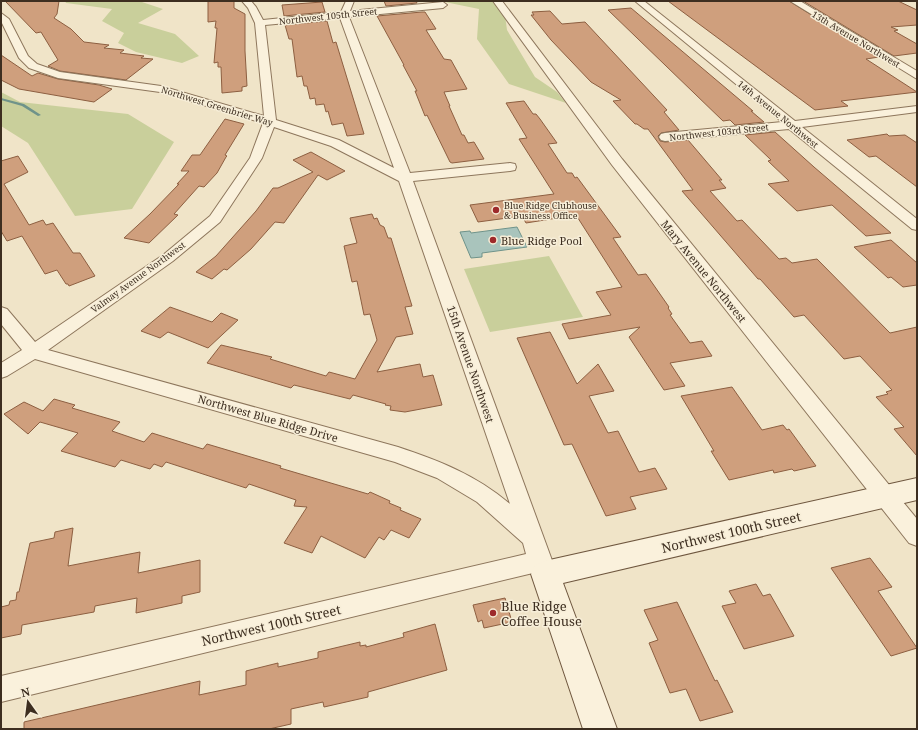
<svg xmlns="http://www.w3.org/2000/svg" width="918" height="730" font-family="'Noto Serif',serif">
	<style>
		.green { fill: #c9cf9b }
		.water { fill: #a9c4bc; stroke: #6f938a }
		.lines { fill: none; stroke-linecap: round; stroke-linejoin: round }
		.stream { fill: #6f938a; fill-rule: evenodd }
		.building { fill: #cf9f7d; stroke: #8d5f41 }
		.street-casing { stroke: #8d765c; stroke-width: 2 }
		.secondary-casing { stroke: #6f573f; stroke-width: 2 }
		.street { fill: #faf1dc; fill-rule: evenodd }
		.secondary { fill: #faf1dc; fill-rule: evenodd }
		.poi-dot { fill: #9e2a2b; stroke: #f7eed8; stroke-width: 1.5 }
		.labels { text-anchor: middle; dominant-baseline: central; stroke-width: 3; stroke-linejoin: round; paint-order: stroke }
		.far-street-label { font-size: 9px; fill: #3d2e20; stroke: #f7eed8 }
		.far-poi-label { font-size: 9px; fill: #3d2e20; stroke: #f7eed8; text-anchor: start }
		.poi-label { font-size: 11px; fill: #3d2e20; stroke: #f7eed8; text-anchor: start }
		.street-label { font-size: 11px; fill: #3d2e20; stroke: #f7eed8 }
		.near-street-label { font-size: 13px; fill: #3d2e20; stroke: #f7eed8 }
		.near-poi-label { font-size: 13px; fill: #3d2e20; stroke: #f7eed8; text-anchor: start }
	</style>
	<rect width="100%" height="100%" fill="#f0e4c8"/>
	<path class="green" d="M 65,1 L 139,1 L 163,9 L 138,23 L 175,34 L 199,56 L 182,63 L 136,52 L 118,43 L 124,33 L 102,21 L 112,9 L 66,3 Z
		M 440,1 L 503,1 L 507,30 L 535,77 L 557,92 L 566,103 L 509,84 L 477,39 L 479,9 Z
		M 1,92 L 20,102 L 128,114 L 174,142 L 132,209 L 75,216 L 28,143 L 1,126 Z
		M 549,256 L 583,317 L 490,332 L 464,269 Z"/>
	<path class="water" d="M 517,227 L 527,247 L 482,253 L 482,257 L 471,258 L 460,232 L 470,231 L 471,233 Z"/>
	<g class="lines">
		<path class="stream" d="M 1,98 L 24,104 L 41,115 L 38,116 L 22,106 L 1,100 Z"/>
	</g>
	<path class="building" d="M 5,1 L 59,1 L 57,14 L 54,18 L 71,29 L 84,42 L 109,45 L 104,48 L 124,50 L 120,53 L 144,56 L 141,58 L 153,59 L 126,80 L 60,71 L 48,66 L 58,60 L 41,32 L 36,33 Z
		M 208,1 L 234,1 L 234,8 L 245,14 L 245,51 L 247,86 L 242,87 L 242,91 L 222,93 L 221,67 L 218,67 L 218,62 L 214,63 L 217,28 L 215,28 L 216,21 L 208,22 Z
		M 384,1 L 416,1 L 417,3 L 386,6 Z
		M 668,1 L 789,1 L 879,57 L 866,59 L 917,92 L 841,101 L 848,106 L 815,110 Z
		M 803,1 L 898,1 L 917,10 L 917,25 L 891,27 L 898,30 L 894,31 L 917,44 L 917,53 L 894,56 Z
		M 322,2 L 325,12 L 284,16 L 282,5 Z
		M 631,8 L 753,111 L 751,111 L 764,122 L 735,125 L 730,120 L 723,121 L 608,10 Z
		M 550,11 L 562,24 L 585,22 L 667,110 L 664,112 L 679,130 L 661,133 L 658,136 L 660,141 L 665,142 L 688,140 L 722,180 L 719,180 L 726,188 L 710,191 L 737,221 L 742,220 L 779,259 L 786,258 L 792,263 L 817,259 L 890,333 L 917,327 L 917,456 L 894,429 L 904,427 L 876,397 L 888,394 L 886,392 L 892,390 L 860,356 L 844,359 L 804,315 L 794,317 L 760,279 L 758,279 L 682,191 L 693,190 L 648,129 L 644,129 L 637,124 L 635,124 L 613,101 L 621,100 L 591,82 L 551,40 L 531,15 L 534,15 L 532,12 Z
		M 422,12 L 425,12 L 436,29 L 426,30 L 444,59 L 451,60 L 467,89 L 444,92 L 450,106 L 449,106 L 462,135 L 464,135 L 468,143 L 474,142 L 484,159 L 452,163 L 450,162 L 427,115 L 425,116 L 415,91 L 417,91 L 403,65 L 404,65 L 377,16 Z
		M 327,21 L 333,43 L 336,42 L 364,134 L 347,136 L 343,123 L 332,125 L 328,111 L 326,112 L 324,104 L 316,105 L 315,98 L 310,99 L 307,86 L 304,86 L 302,76 L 297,77 L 292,39 L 289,39 L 285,25 Z
		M 1,55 L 32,76 L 38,73 L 58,79 L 99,85 L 112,89 L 94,102 L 19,89 L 1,80 Z
		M 524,101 L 533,114 L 536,114 L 540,119 L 557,143 L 548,144 L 567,173 L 572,173 L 575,178 L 577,177 L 621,237 L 613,238 L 638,275 L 646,274 L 669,307 L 668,308 L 672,314 L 670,315 L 690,343 L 702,341 L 712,356 L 670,363 L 685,386 L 664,390 L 629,337 L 640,327 L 569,339 L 562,324 L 611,315 L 596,292 L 622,287 L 576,215 L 526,223 L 522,216 L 478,222 L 470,205 L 554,194 L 519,139 L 527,138 L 506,103 Z
		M 225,119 L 244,124 L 225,155 L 227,156 L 226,157 L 217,173 L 204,187 L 199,186 L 174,214 L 178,215 L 149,243 L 124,238 L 150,214 L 179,184 L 177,184 L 189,171 L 181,171 L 192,155 L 200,155 Z
		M 775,132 L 814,167 L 891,233 L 866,236 L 832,205 L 797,211 L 768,184 L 789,181 L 768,161 L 771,160 L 745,135 Z
		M 887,134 L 889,136 L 905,135 L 917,143 L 917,187 L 876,156 L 869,157 L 847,140 Z
		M 311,152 L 345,171 L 327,180 L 318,175 L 284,223 L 275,222 L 251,249 L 227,270 L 224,269 L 212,279 L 196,272 L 216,256 L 256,211 L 273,188 L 278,188 L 313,172 L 293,160 Z
		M 18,156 L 28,172 L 4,184 L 29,225 L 43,220 L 46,225 L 53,223 L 73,253 L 80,253 L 95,276 L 69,286 L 68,284 L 66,284 L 57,270 L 45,274 L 22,236 L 7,241 L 1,231 L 1,161 Z
		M 372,214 L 374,219 L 377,218 L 380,225 L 384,227 L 388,238 L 391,238 L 412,306 L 405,307 L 413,334 L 396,337 L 377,372 L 420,364 L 423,377 L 433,375 L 442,405 L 405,412 L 390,410 L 391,406 L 385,405 L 386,404 L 353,395 L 350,399 L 294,385 L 291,388 L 207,363 L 221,345 L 272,357 L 270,359 L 326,376 L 329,372 L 355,379 L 377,340 L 370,314 L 364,315 L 357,281 L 352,282 L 344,246 L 357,243 L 350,218 Z
		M 891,240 L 917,263 L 917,285 L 903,287 L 891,277 L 888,278 L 854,247 Z
		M 170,307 L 212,322 L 221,313 L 238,320 L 208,348 L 168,332 L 160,338 L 141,331 Z
		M 550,332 L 577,384 L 598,364 L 614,391 L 589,396 L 608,433 L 618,431 L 639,472 L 655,468 L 667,489 L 630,497 L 636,509 L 606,516 L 572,444 L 564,445 L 517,338 Z
		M 732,387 L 762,430 L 783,425 L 787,430 L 789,429 L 816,466 L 794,471 L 792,469 L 774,473 L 773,470 L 729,480 L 711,451 L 714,451 L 681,396 Z
		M 54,399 L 75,405 L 72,408 L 120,422 L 112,431 L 144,442 L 152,433 L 203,449 L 207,444 L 281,466 L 280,468 L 368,494 L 370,492 L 390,501 L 389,503 L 401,508 L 400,510 L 421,519 L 409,538 L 391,530 L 384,540 L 379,537 L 365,558 L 321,536 L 312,553 L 284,543 L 307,507 L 294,506 L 296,500 L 249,484 L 246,488 L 166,462 L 162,467 L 154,464 L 150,469 L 121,460 L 115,467 L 61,451 L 78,433 L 40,422 L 28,434 L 4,414 L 24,402 L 43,411 Z
		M 73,528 L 68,566 L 140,552 L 138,573 L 200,560 L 200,592 L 182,596 L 182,603 L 136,613 L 137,598 L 95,606 L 94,612 L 22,625 L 21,634 L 1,638 L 1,607 L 9,605 L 10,601 L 16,600 L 17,592 L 19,592 L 30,543 L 54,538 L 55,532 Z
		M 870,558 L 892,587 L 878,591 L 917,648 L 891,656 L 831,568 Z
		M 756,584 L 763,596 L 770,594 L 794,636 L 744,649 L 722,606 L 736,603 L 729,591 Z
		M 505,598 L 512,622 L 484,628 L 482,620 L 478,622 L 473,605 Z
		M 677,602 L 715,681 L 717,680 L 733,712 L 700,721 L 686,689 L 670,693 L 649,643 L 658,640 L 644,610 Z
		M 435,624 L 447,670 L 368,692 L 368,697 L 324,707 L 323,702 L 291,709 L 291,724 L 269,729 L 24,729 L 24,722 L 200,681 L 199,695 L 246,685 L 246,671 L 278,663 L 278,667 L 318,658 L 318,652 L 360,642 L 360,646 L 366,645 L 366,647 L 404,637 L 403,633 Z"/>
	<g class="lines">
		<g class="street-casing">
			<path id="street" d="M 242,1 L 251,1 L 256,7 L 263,20 L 341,12 L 346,1 L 354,1 L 350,11 L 443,2 L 447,5 L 443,8 L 349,17 L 410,173 L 510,163 L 515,164 L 516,167 L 515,170 L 510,171 L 413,181 L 557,574 L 553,582 L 545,585 L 537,582 L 533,573 L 1,702 L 1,676 L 526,554 L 523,543 L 477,502 L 437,478 L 395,462 L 35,359 L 7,376 L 1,378 L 1,363 L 22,350 L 1,324 L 1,307 L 7,309 L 35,342 L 163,255 L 210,216 L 250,158 L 263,123 L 160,92 L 58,78 L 29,68 L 19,58 L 1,21 L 1,13 L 9,19 L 28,56 L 37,64 L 60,72 L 161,86 L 264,116 L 255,23 L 248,8 ZM 340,18 L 394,168 L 339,140 L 276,120 L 265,25 ZM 274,127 L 331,146 L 399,181 L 510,504 C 476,475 440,461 398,447 L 48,350 L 173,261 L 220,222 L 262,158 Z
				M 493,1 L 502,1 L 622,159 L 917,519 L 917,546 L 909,543 L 612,165 Z
				M 635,1 L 644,1 L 795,121 L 917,106 L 917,112 L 802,127 L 917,219 L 917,230 L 912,229 L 789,129 L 665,141 L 661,140 L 659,137 L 661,134 L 665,133 L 782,122 Z
				M 790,1 L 800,1 L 917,71 L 917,79 Z"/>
		</g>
		<g class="secondary-casing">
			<path id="secondary" d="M 917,478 L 917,500 L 563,583 L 617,729 L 583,729 L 531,574 L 535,565 L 545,561 Z"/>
		</g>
		<use href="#street" class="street"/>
		<use href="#secondary" class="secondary"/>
	</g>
	<g class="poi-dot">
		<circle cx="496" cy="210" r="4"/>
		<circle cx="493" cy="240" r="4"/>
		<circle cx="493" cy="613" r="4"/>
	</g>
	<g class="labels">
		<g class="far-street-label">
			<text transform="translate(328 16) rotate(-6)">Northwest 105th Street</text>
			<text transform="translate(856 39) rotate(31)">13th Avenue Northwest</text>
			<text transform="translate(217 106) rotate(17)">Northwest Greenbrier Way</text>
			<text transform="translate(778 114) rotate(39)">14th Avenue Northwest</text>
			<text transform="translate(719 132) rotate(-6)">Northwest 103rd Street</text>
			<text transform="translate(138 277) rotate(-36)">Valmay Avenue Northwest</text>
		</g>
		<g class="far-poi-label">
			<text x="504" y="205">Blue Ridge Clubhouse<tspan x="504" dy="10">&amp; Business Office</tspan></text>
		</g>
		<g class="poi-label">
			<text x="501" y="240">Blue Ridge Pool</text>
		</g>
		<g class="street-label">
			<text transform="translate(704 271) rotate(51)">Mary Avenue Northwest</text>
			<text transform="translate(471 364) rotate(71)">15th Avenue Northwest</text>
			<text transform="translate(268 418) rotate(16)">Northwest Blue Ridge Drive</text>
		</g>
		<g class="near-street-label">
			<text transform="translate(731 532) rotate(-13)">Northwest 100th Street</text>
			<text transform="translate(271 625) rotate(-13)">Northwest 100th Street</text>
		</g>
		<g class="near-poi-label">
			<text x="501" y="606">Blue Ridge<tspan x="501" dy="15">Coffee House</tspan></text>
		</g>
	</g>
	<rect width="918" height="730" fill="none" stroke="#3d2e20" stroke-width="4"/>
	<g transform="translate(28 702) rotate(346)" stroke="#f7eed8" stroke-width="3" paint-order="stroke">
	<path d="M0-3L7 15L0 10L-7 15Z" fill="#3d2e20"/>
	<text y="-6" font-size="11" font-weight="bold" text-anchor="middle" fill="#3d2e20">N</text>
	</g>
</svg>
